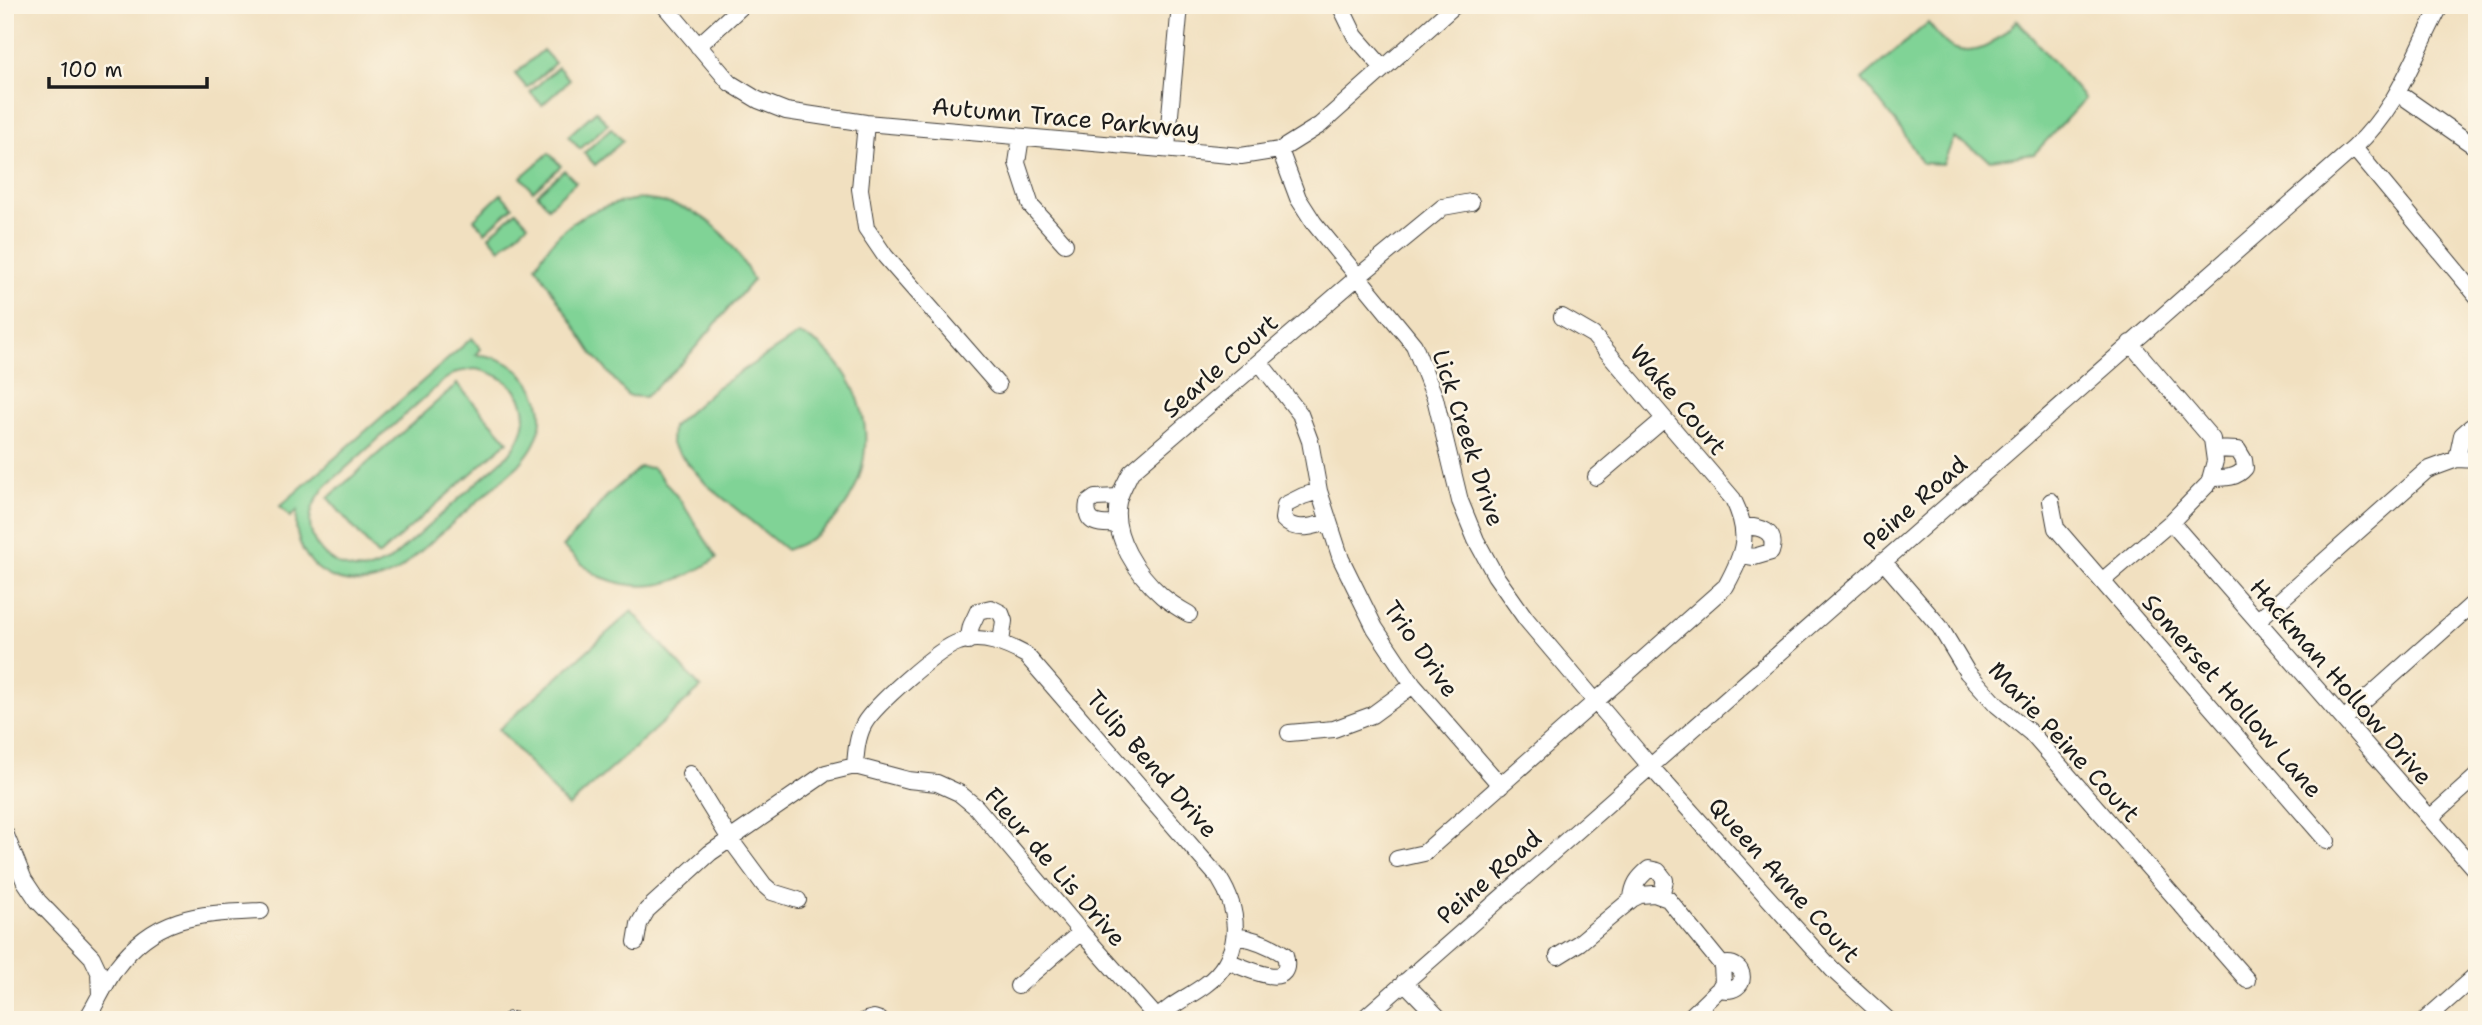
<svg xmlns="http://www.w3.org/2000/svg" width="2482" height="1025" font-family="'Shantell Sans',sans-serif">
	<style>
		.green { fill: #80d396; stroke: #4e7859; stroke-width: 2; fill-rule: evenodd }
		.lines { fill: none; stroke-linecap: round; stroke-linejoin: round }
		.minor-casing { stroke: #3c3935; stroke-width: 18 }
		.minor { stroke: #fff; stroke-width: 16 }
		.labels { text-anchor: middle; dominant-baseline: central; stroke-width: 5; stroke-linejoin: round; paint-order: stroke }
		.street-label { font-size: 24px; fill: #1c1c1c; stroke: #fcf5e5 }
	</style>
	<rect width="100%" height="100%" fill="#fcf5e5"/>
	<filter id="ink" filterUnits="userSpaceOnUse"><feTurbulence type="fractalNoise" baseFrequency=".0143" numOctaves="2"/><feDisplacementMap in="SourceGraphic" scale="14" xChannelSelector="R" yChannelSelector="G"/><feConvolveMatrix kernelMatrix="1 2 1 2 8 2 1 2 1" color-interpolation-filters="sRGB"/></filter>
	<filter id="wash" filterUnits="userSpaceOnUse"><feTurbulence type="fractalNoise" baseFrequency=".00686" numOctaves="4" result="noise"/><feDisplacementMap in="SourceGraphic" scale="28" xChannelSelector="R" yChannelSelector="G"/><feGaussianBlur stdDeviation="1.57" result="paint"/><feColorMatrix in="noise" values="0 0 0 0 0 0 0 0 0 0 0 0 0 0 0 0 0 1.4 0 .05"/><feComposite in="paint" operator="in"/></filter>
	<g filter="url(#wash)">
		<rect width="100%" height="100%" fill="#f1e0c0"/>
		<path class="green" d="M 2017,20 L 2085,99 L 2034,154 L 1991,160 L 1954,138 L 1943,164 L 1922,163 L 1903,132 L 1862,79 L 1928,23 C 1935,31 1942,42 1951,47 C 1979,60 2001,38 2017,20 Z
			M 543,50 L 555,63 L 527,88 L 515,74 Z
			M 558,67 L 570,80 L 542,105 L 530,92 Z
			M 596,111 L 608,124 L 580,149 L 568,136 Z
			M 611,128 L 623,141 L 595,165 L 584,153 Z
			M 549,153 L 561,166 L 533,191 L 521,177 Z
			M 564,170 L 576,182 L 548,207 L 537,194 Z
			M 501,194 L 513,207 L 485,232 L 474,219 Z
			M 639,199 C 700,204 726,227 753,280 L 683,362 L 645,397 L 628,396 L 592,353 L 536,266 C 560,223 591,206 639,199 Z
			M 516,211 L 528,224 L 500,249 L 489,236 Z
			M 799,334 C 820,342 834,356 846,375 C 888,438 859,527 786,550 L 706,484 L 671,444 L 672,427 L 716,388 Z
			M 472,338 L 481,349 L 476,355 C 512,354 548,390 540,427 C 537,443 529,453 519,465 L 398,571 C 358,594 308,582 297,533 C 295,527 297,518 297,511 L 290,517 L 280,506 ZM 475,369 C 522,377 541,416 509,454 L 389,561 C 383,563 375,568 369,569 C 338,574 304,547 311,514 C 313,503 319,495 326,486 L 444,380 L 457,372 Z
			M 457,384 L 508,441 L 378,556 L 328,498 Z
			M 640,467 L 653,468 L 681,501 L 717,558 C 679,584 646,595 601,577 C 587,571 574,556 563,547 L 607,496 Z
			M 632,611 L 701,688 L 568,807 L 499,729 Z"/>
	</g>
	<g filter="url(#ink)">
		<g class="lines">
			<g class="minor-casing">
				<path id="minor" d="M 664,5 L 730,83 L 758,100 L 786,111 L 866,123 L 1241,156 L 1280,150 L 1320,125 L 1455,5
					M 1340,5 L 1355,36 L 1383,68
					M 698,46 L 743,5
					M 2398,93 L 2477,148
					M 866,123 L 860,189 L 866,228 L 885,256 L 998,385
					M 1021,137 L 1017,163 L 1031,206 L 1065,244
					M 1167,148 L 1180,5
					M 2354,148 L 2477,296
					M 1280,150 L 1298,198 L 1314,223 L 1414,345 L 1435,398 L 1460,501 L 1476,540 L 1495,575 L 1526,619 L 1650,766 L 1832,969 L 1888,1020
					M 1260,363 L 1300,414 L 1310,441 L 1319,491 L 1341,559 L 1375,628 L 1413,685 L 1501,786
					M 2457,459 L 2462,435 L 2471,427 L 2477,428
					M 1596,477 L 1664,419
					M 2211,478 C 2224,478 2236,479 2245,468 L 2244,460 L 2238,450 L 2214,449
					M 1319,491 L 1303,496 L 1285,505 L 1283,519 C 1295,533 1313,526 1329,522
					M 2051,501 L 2056,528 L 2327,841
					M 2171,522 L 2477,872
					M 1117,524 C 1100,525 1084,525 1088,503 L 1095,498 L 1119,497
					M 1742,555 L 1754,557 L 1771,552 C 1778,531 1760,526 1743,527
					M 1883,561 L 1940,627 L 1967,672 L 1997,705 L 2031,733 L 2247,980
					M 2102,581 L 2171,522 L 2209,483 L 2215,461 L 2212,439 L 2130,343
					M 1189,614 C 1180,609 1170,603 1162,596 C 1138,575 1111,536 1118,502 C 1120,492 1126,482 1131,472 L 1359,276 L 1443,207 L 1471,202
					M 2258,620 L 2427,470 L 2457,459 L 2477,460
					M 968,641 L 971,626 L 978,611 L 991,608 L 1001,613 L 1004,621 L 1001,642
					M 2344,719 L 2477,600
					M 1289,733 L 1334,729 L 1372,715 L 1413,685
					M 855,766 C 856,752 857,737 864,724 C 874,706 939,648 959,642 C 982,634 1006,644 1026,655 L 1219,878 C 1242,914 1242,958 1205,985 C 1189,997 1169,1005 1156,1020
					M 690,774 L 730,839 L 764,885 L 772,892 L 798,900
					M 2430,818 L 2477,776
					M 5,833 L 24,880 L 38,901 L 92,957 L 99,972 L 100,995
					M 1397,859 L 1424,853 L 1726,586 C 1744,553 1751,535 1733,499 L 1593,335 L 1562,317
					M 1632,899 C 1633,885 1638,878 1649,869 L 1658,871 L 1665,880 L 1661,896
					M 636,942 L 639,924 L 647,910 L 710,853 L 826,773 L 855,766 L 908,780 L 937,783 L 959,793 L 976,807 L 1081,932 L 1157,1018
					M 1558,956 L 1579,943 L 1632,899 L 1640,895 L 1654,894 L 1668,899 L 1722,965 L 1723,982 L 1719,989 L 1687,1020
					M 1227,961 C 1244,967 1295,994 1285,955 C 1269,944 1255,939 1236,936
					M 1404,982 L 1441,1020
					M 1018,986 L 1081,932
					M 1719,989 C 1751,996 1747,958 1722,965
					M 86,1020 C 97,1003 104,985 116,968 C 156,914 201,914 261,911
					M 510,1020 L 513,1020
					M 866,1020 L 874,1018 L 880,1020
					M 1362,1020 L 2354,148 C 2401,103 2411,60 2441,5
					M 2425,1020 L 2477,974"/>
			</g>
			<use href="#minor" class="minor"/>
		</g>
	</g>
	<g class="labels">
		<g class="street-label">
			<text transform="translate(1066 118) rotate(5)">Autumn Trace Parkway</text>
			<text transform="translate(1220 366) rotate(-41)">Searle Court</text>
			<text transform="translate(1678 400) rotate(50)">Wake Court</text>
			<text transform="translate(1468 438) rotate(72)">Lick Creek Drive</text>
			<text transform="translate(1915 503) rotate(-41)">Peine Road</text>
			<text transform="translate(1421 649) rotate(55)">Trio Drive</text>
			<text transform="translate(2341 682) rotate(49)">Hackman Hollow Drive</text>
			<text transform="translate(2232 696) rotate(49)">Somerset Hollow Lane</text>
			<text transform="translate(2064 742) rotate(47)">Marie Peine Court</text>
			<text transform="translate(1152 764) rotate(49)">Tulip Bend Drive</text>
			<text transform="translate(1055 867) rotate(49)">Fleur de Lis Drive</text>
			<text transform="translate(1489 877) rotate(-41)">Peine Road</text>
			<text transform="translate(1784 880) rotate(48)">Queen Anne Court</text>
		</g>
	</g>
	<rect width="2482" height="1025" fill="none" stroke="#fcf5e5" stroke-width="28"/>
	<path d="M49 77v10h158v-10" fill="none" stroke="#1c1c1c" stroke-width="3.5"/>
	<text x="60" y="77" font-size="21" fill="#1c1c1c" stroke="#fcf5e5" stroke-width="5" paint-order="stroke">100 m</text>
</svg>
